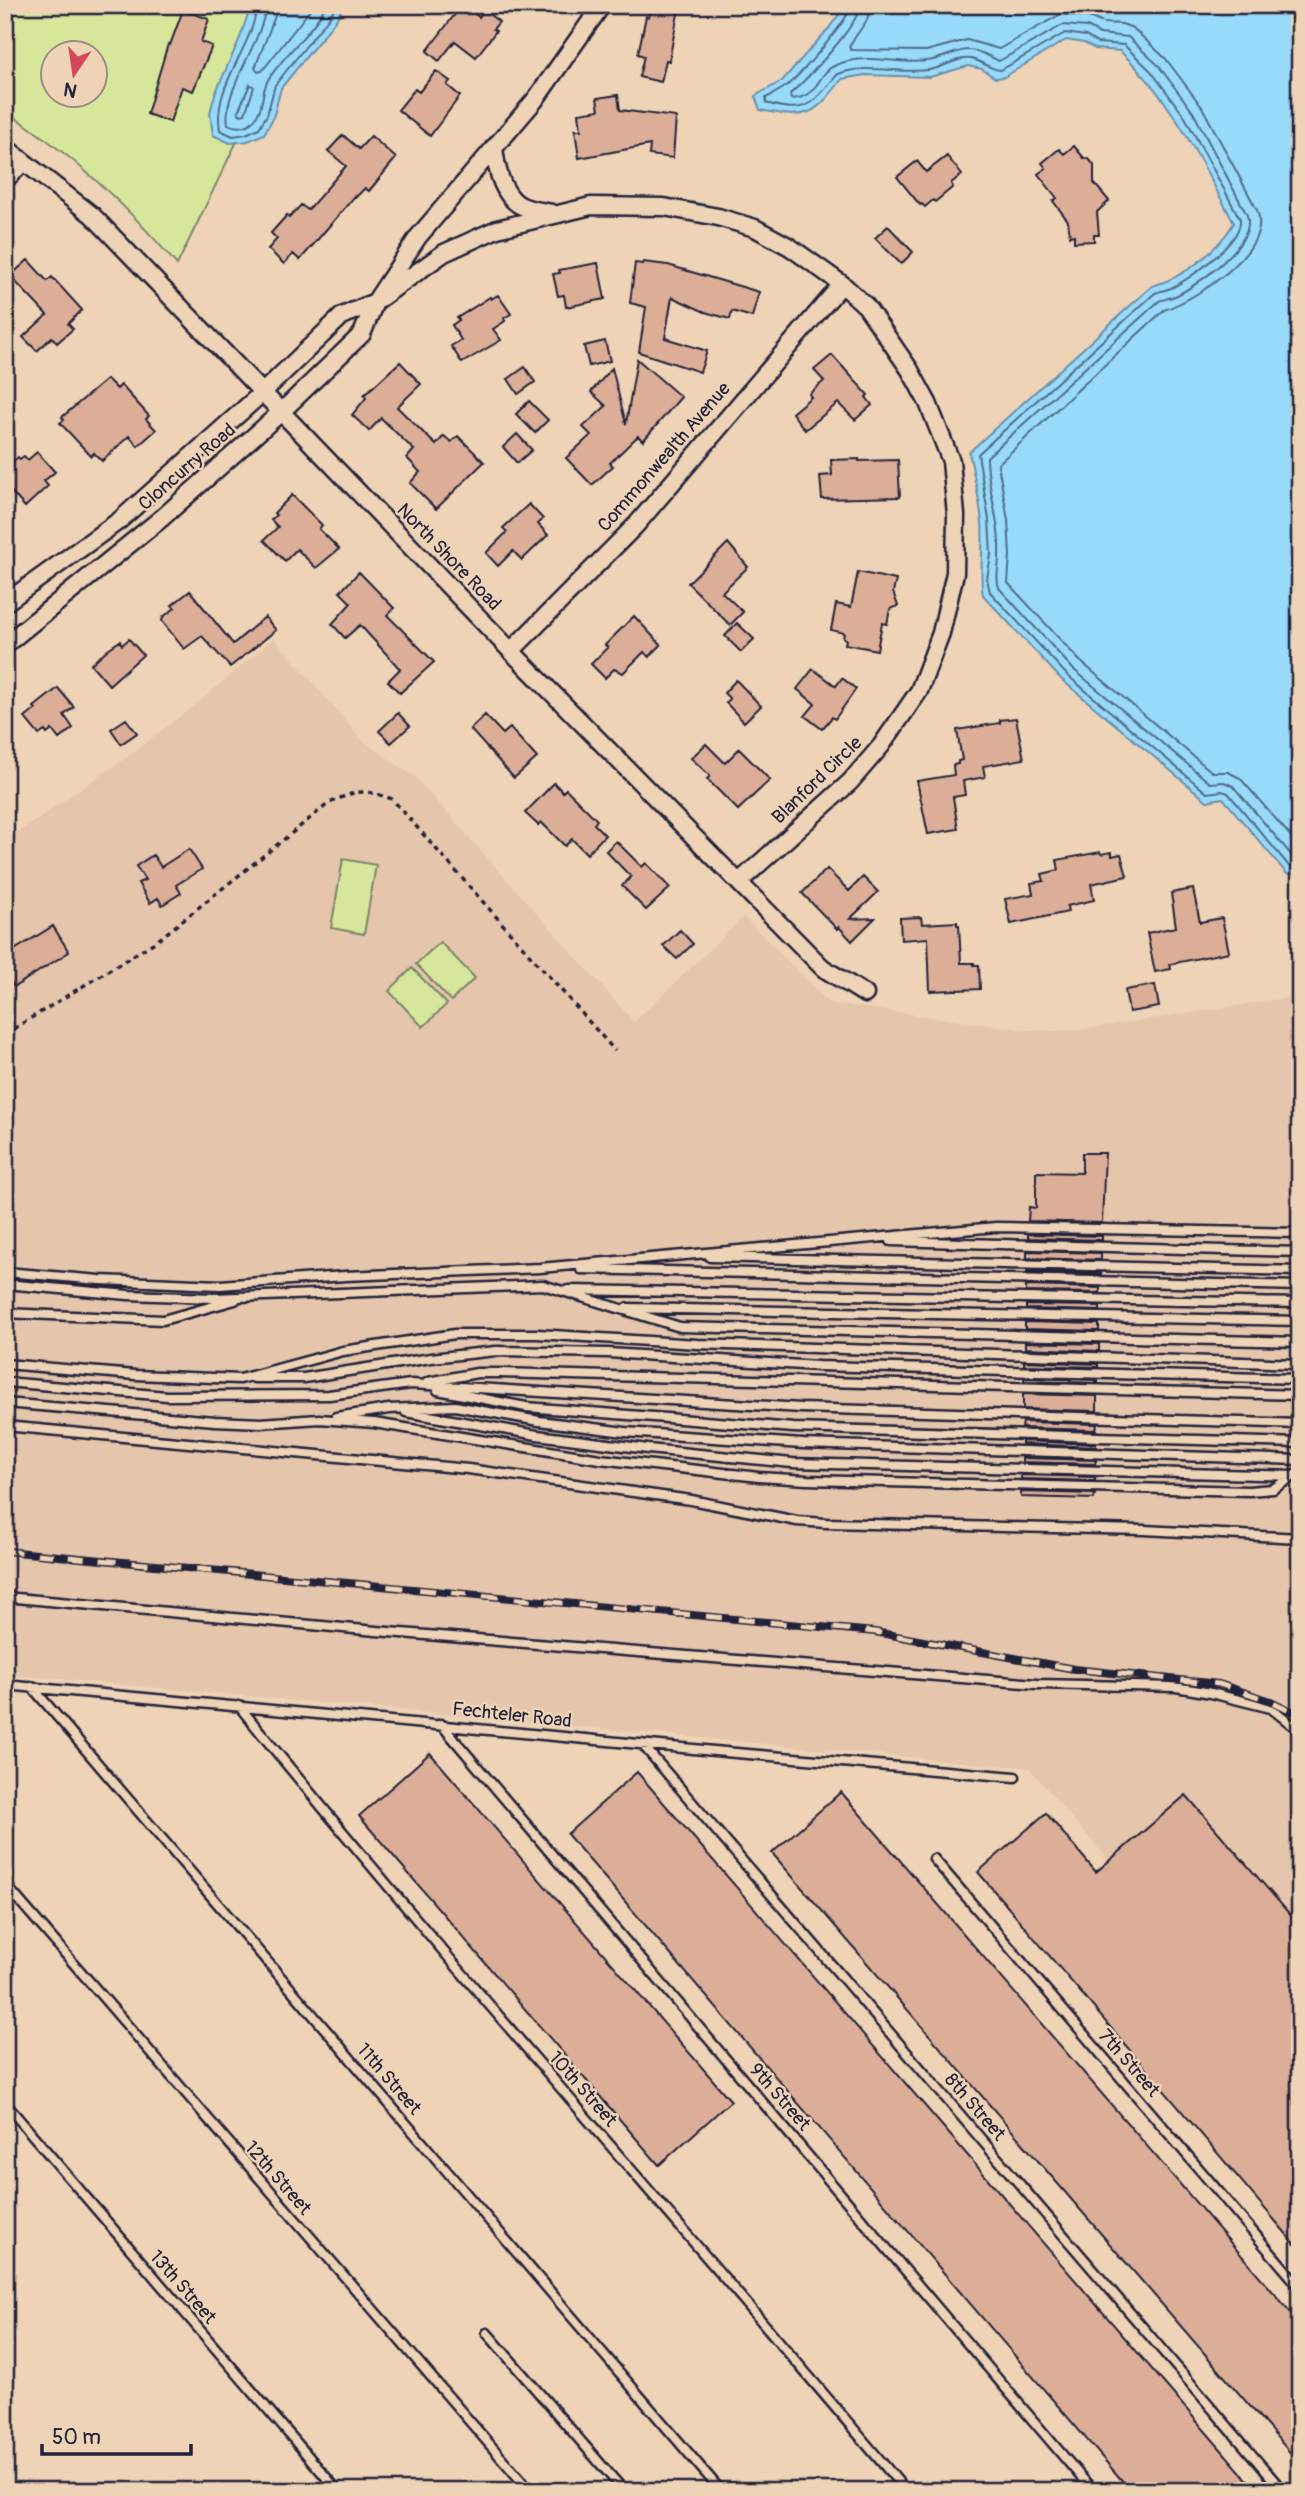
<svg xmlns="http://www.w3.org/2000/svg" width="1305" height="2496" font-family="Pangolin,sans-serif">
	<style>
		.built { fill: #e5c5ab }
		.green { fill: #d6e79b; stroke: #7c846b; stroke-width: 2; fill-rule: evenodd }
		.water { fill: #98dafa; stroke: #6990ae; stroke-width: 2 }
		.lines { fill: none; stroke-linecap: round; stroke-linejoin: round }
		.shore { stroke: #516c87; stroke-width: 2 }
		.building { fill: #dcae98; stroke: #22223b; stroke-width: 2 }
		.lane-casing { stroke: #22223b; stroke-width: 13 }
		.street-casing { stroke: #22223b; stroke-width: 21 }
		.path { stroke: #22223b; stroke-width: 3.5; stroke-dasharray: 5 5; stroke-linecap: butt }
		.lane { stroke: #efd3b6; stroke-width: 8 }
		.street { stroke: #efd3b6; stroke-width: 16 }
		.rail-casing { stroke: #22223b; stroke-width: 8 }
		.rail { stroke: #efd3b6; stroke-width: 5; stroke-dasharray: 16; stroke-linecap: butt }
		.labels { text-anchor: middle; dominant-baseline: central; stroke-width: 5; stroke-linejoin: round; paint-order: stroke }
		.street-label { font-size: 19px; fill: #22223b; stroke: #efd3b6 }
	</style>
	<rect width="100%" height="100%" fill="#efd3b6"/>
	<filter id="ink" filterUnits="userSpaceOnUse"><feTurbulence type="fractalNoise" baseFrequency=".0143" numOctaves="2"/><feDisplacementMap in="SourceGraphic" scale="14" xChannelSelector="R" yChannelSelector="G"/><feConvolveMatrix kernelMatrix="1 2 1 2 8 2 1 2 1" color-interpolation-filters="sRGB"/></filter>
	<g filter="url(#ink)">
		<path class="built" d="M 274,638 L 363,741 L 416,778 L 634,1022 L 744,917 L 829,1003 L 1025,1030 L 1056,1031 L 1080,1030 L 1300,996 L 1300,2082 L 1029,1768 L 5,1674 L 5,841 L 127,757 L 198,703 Z"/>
		<path class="green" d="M 5,5 L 293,5 L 282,48 L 177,265 C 127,205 71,153 5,111 ZM 52,52 L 94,52 L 94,94 L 52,94 Z
			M 343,859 L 376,865 L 364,934 L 331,928 Z
			M 440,942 L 475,978 L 451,1001 L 416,964 Z
			M 412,968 L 447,1004 L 423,1027 L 389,991 Z"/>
		<path class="water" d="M 251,5 L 344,5 L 336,20 L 281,88 L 273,118 L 264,134 L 248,141 L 230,143 L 213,135 L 210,113 L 215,94 L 240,38 Z
			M 846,5 L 1300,5 L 1300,873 L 1287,874 L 1223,798 L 1207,801 L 1062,680 L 983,595 C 979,572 984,548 982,523 C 980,500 974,476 969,452 L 1152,286 C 1185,277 1216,252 1234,223 C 1200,160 1173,100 1120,51 L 1095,49 L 1084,43 L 1066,40 L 1004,77 L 995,78 L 982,69 L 968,66 L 930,77 L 865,75 L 842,79 C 813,118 807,119 760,110 L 755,96 L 782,81 L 829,28 Z"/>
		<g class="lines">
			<path class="shore" d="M 257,5 C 253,48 212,86 220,130 L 233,136 L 246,134 L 259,128 L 267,115 L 275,85 L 330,16 L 336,5
				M 266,5 C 263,42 222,90 228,124 C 235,128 247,128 253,121 C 264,110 261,92 268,80 C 285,53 312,33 326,5
				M 276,5 L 275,16 L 255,68 L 258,72 L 262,71 L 314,5
				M 851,5 C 850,19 798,78 785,87 C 779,91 772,95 766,98 L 766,103 C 808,116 812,103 838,74 C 868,63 898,74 929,70 C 943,68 957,57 971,59 C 982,61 991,70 1001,70 L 1065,33 L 1086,36 L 1097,43 L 1124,45 L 1151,71 L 1185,117 L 1240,219 C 1243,241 1189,280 1171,288 C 1166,290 1160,291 1155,293 L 978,454 L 989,520 L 991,555 L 987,579 L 990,592 L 1067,675 L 1207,793 L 1222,791 L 1228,793 L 1289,866 L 1300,867
				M 860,5 C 859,25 806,80 790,94 L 791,99 C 820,98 816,73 836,65 C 865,52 897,65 927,61 C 941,60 955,50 969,50 C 980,50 990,57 999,61 L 1063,25 L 1087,27 L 1100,34 L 1128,37 L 1158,65 L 1193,112 L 1247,215 C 1257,243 1197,286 1175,296 C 1170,298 1164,299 1159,301 L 987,457 C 987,489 1001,522 999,556 C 999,568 995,577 999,588 L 1073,669 L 1210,783 L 1224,782 L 1233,786 L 1293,857 L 1300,858
				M 871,5 L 867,20 L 849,46 L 851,50 L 926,51 L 967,40 L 999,49 L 1061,14 L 1089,17 L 1103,23 L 1122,24 L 1133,28 L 1166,59 L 1202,107 L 1257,210 C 1273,251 1196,299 1164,310 L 998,464 L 1008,520 L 1010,555 L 1008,583 L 1080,661 L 1212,772 L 1228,772 L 1240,778 L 1300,847
				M 250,84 L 254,87 L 245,114 L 241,115 L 238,112 Z"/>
		</g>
		<path class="building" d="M 462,5 L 479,17 L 484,10 L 499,22 L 493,29 L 496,31 L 476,57 L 455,41 L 439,61 L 427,51 Z
			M 652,5 L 679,8 L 669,61 L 666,60 L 661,82 L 639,77 L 644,56 L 638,54 L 646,16 L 649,17 Z
			M 183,10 L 209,19 L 201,42 L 212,46 L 193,91 L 182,87 L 170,122 L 147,114 L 168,44 L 170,45 Z
			M 436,71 L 450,81 L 447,85 L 460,96 L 430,136 L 398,110 L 415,89 L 419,92 Z
			M 618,95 L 620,110 L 676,117 L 673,158 L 649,155 L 650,145 L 579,158 L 575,130 L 581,130 L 579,113 L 599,110 L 597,98 Z
			M 343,135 L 359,149 L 371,136 L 396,158 L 369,191 L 365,188 L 356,197 L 355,196 L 300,260 L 293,254 L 284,264 L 268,249 L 277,239 L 271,233 L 287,215 L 289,218 L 301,205 L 308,210 L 346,166 L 328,151 Z
			M 1074,146 L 1084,158 L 1089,159 L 1094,165 L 1094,183 L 1109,201 L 1097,212 L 1099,235 L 1094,235 L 1094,241 L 1074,242 L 1074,235 L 1070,236 L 1068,221 L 1053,201 L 1057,198 L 1038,174 L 1046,168 L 1042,163 L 1059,149 L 1064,154 Z
			M 947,156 L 962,175 L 951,183 L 953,187 L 935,202 L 933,200 L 925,207 L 922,204 L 920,205 L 897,177 L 917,161 L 926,172 Z
			M 888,226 L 913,252 L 901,264 L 875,238 Z
			M 28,260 L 47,281 L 52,277 L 82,310 L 68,324 L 73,329 L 57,343 L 52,337 L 37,351 L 23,337 L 47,315 L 10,276 Z
			M 643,262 L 668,265 L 759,292 L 752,317 L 732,311 L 730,319 L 705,312 L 672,297 L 665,338 L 707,351 L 700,372 L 639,352 L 646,307 L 630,303 L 635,263 L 643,264 Z
			M 598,263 L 605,299 L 566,307 L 564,295 L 558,296 L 553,274 L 560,273 L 559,270 Z
			M 498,295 L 511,314 L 504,318 L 505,321 L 493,329 L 501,340 L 462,363 L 451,346 L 461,340 L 452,325 L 459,320 L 457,318 L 490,297 L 491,299 Z
			M 605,341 L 610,361 L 589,366 L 584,346 Z
			M 832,355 L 868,395 L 866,397 L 872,405 L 855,420 L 838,403 L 805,430 L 792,413 L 811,397 L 809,394 L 824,381 L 814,370 Z
			M 637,359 L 681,397 L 643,441 L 638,436 L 610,463 L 613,466 L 592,485 L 566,458 L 591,435 L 583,427 L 606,406 L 591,392 L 612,368 L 626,424 Z
			M 400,362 L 421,384 L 397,407 L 436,445 L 444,436 L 451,442 L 458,436 L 484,462 L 436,509 L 410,483 L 420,472 L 407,458 L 414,450 L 381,418 L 369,431 L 352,415 L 366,398 L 364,395 Z
			M 525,367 L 535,382 L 518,394 L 508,379 Z
			M 107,379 L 117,389 L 121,385 L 149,416 L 146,419 L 156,430 L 138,446 L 129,436 L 102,461 L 94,453 L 91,456 L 60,423 L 64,420 L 62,417 Z
			M 529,401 L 548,420 L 535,433 L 516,414 Z
			M 517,434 L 532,450 L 517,463 L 503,447 Z
			M 37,452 L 55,472 L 44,481 L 48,486 L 25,507 L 5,485 L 5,468 L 18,457 L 20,459 L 24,456 L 28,460 Z
			M 859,459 L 859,461 L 898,460 L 900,497 L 822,499 L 820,476 L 832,475 L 831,460 Z
			M 292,495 L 322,525 L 319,529 L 339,549 L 316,568 L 297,549 L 285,561 L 264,540 L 278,527 L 271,520 L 276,515 L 274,513 Z
			M 529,504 L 543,519 L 538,524 L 548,535 L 522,560 L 513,551 L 498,566 L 486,553 L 507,532 L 503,528 Z
			M 728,543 L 748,567 L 722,592 L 743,612 L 730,625 L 688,583 Z
			M 359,572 L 394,608 L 387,615 L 434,662 L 400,693 L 388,681 L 400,669 L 360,625 L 345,638 L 332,624 L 351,603 L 340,592 Z
			M 858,572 L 896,580 L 893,592 L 898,606 L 890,609 L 887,624 L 882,623 L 877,650 L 845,644 L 846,639 L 843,638 L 844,633 L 831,630 L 836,604 L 851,607 Z
			M 190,591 L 233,644 L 265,617 L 276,630 L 230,667 L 202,636 L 184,649 L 162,621 L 163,617 L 175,608 L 172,605 Z
			M 634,616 L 661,645 L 649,657 L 644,652 L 623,673 L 614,669 L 605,678 L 591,664 L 608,647 L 605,645 Z
			M 737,623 L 754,639 L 741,652 L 725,636 Z
			M 129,639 L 143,655 L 109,685 L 91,664 L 108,649 L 120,641 L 122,645 Z
			M 813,669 L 836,686 L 842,678 L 856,689 L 835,719 L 832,717 L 822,729 L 805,716 L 815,704 L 797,689 Z
			M 736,680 L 761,706 L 744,722 L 726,703 L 730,699 L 724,693 Z
			M 58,688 L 74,707 L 64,715 L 73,728 L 59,739 L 52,730 L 47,734 L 45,731 L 39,735 L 25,718 L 36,709 L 34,707 Z
			M 398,713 L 410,726 L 391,743 L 379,731 Z
			M 485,715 L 503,734 L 510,728 L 537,758 L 514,778 L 470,729 Z
			M 1016,718 L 1024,759 L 983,766 L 985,777 L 963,781 L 965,795 L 953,797 L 958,829 L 928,834 L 917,781 L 954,775 L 953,765 L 958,764 L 958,761 L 962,760 L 957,730 L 1000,723 L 1000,720 Z
			M 126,719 L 137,733 L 121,744 L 111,729 Z
			M 706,744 L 725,763 L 739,749 L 770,780 L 738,810 L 707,779 L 710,776 L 691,758 Z
			M 554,783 L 563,792 L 566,789 L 597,820 L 594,824 L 605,835 L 587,854 L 572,839 L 565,846 L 541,822 L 538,825 L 525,813 Z
			M 616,841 L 642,867 L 646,863 L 670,888 L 646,910 L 622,886 L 631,877 L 606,851 Z
			M 189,849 L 202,869 L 176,885 L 181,893 L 162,905 L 158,898 L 150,903 L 138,883 L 145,880 L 136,866 L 153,855 L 161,867 Z
			M 1100,852 L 1101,854 L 1112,852 L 1112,856 L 1121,854 L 1127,876 L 1091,884 L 1094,900 L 1067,906 L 1068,912 L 1011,924 L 1005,899 L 1033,894 L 1031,883 L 1044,881 L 1042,874 L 1059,870 L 1057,860 Z
			M 827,869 L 849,891 L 863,877 L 878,892 L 850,919 L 875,918 L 852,941 L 839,927 L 837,929 L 802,893 Z
			M 1193,889 L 1200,922 L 1222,918 L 1229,952 L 1170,964 L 1171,969 L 1155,972 L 1147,933 L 1176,927 L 1171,893 Z
			M 921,917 L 922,924 L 957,922 L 957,925 L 959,925 L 961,963 L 974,963 L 974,965 L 979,965 L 980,989 L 930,991 L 928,938 L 901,940 L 900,918 Z
			M 53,926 L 69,952 L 14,987 L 5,973 L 5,956 Z
			M 680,930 L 693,944 L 677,959 L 663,946 Z
			M 1155,985 L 1159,1007 L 1129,1012 L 1125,990 Z
			M 1082,1153 L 1105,1153 L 1102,1223 L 1028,1221 L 1029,1207 L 1036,1208 L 1036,1172 L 1082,1173 Z
			M 1028,1234 L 1102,1236 L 1102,1240 L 1028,1238 Z
			M 1027,1251 L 1101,1253 L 1101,1260 L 1027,1258 Z
			M 1027,1271 L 1101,1273 L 1101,1275 L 1027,1273 Z
			M 1026,1286 L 1100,1288 L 1100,1293 L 1026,1292 Z
			M 1026,1305 L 1100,1306 L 1100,1311 L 1026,1309 Z
			M 1025,1322 L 1099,1324 L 1099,1331 L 1025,1329 Z
			M 1025,1342 L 1099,1344 L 1099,1351 L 1025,1348 Z
			M 1024,1361 L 1098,1364 L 1098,1367 L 1024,1365 Z
			M 1024,1378 L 1098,1380 L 1098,1383 L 1024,1381 Z
			M 1023,1394 L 1097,1396 L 1097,1411 L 1023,1409 Z
			M 1023,1422 L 1097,1424 L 1096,1430 L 1022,1428 Z
			M 1022,1441 L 1096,1444 L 1096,1447 L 1022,1444 Z
			M 1022,1458 L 1096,1460 L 1095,1464 L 1022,1462 Z
			M 1021,1475 L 1095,1477 L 1095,1481 L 1021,1479 Z
			M 1021,1492 L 1095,1494 L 1094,1499 L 1021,1497 Z
			M 430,1753 L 731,2101 L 659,2165 L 359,1816 Z
			M 637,1772 L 1257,2491 L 1131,2491 L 567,1834 Z
			M 841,1792 L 1300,2323 L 1300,2464 L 772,1853 Z
			M 1186,1795 L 1300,1926 L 1300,2250 L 978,1872 L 1046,1813 L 1096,1872 Z"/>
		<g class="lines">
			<g class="lane-casing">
				<path id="lane" d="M 891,1241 L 1300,1252
					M 710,1257 L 1300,1271
					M 581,1269 L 1300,1286
					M 5,1272 L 100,1280 L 220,1285 L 345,1276 L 540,1268 L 996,1227 L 1300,1233
					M 5,1284 L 128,1295 L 213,1298 L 543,1285 L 680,1327 L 1300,1342
					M 568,1290 L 1300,1303
					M 627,1308 L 1300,1321
					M 5,1313 L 163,1320 L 235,1300
					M 5,1364 L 135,1375 L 240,1379 L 343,1351 L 455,1334 L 537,1334 L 697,1344 L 1300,1364
					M 254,1378 L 304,1378 L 431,1358 L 496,1351 L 608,1353 L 818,1366 L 1300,1379
					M 5,1382 L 167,1396 L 329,1395 L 411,1384 L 801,1408 L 1300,1424
					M 428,1382 L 477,1373 L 499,1373 L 1300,1395
					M 438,1390 L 526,1407 L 794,1428 L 1300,1443
					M 5,1403 L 215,1421 L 261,1423 L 319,1419 L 374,1423 L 600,1459 L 759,1477 L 807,1480 L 1249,1491 L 1273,1489 L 1300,1472
					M 406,1412 L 537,1435 L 648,1449 L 792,1463 L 1296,1476
					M 336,1417 L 389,1409 L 455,1406 L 539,1421 L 625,1432 L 803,1444 L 1300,1460
					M 5,1426 L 468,1469 L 691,1500 L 797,1521 L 826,1523 L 1144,1530 L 1300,1538
					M 5,1597 L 376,1631 L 1037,1684 L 1176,1687 L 1211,1693 L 1271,1708 L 1300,1731
					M 5,1685 L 736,1753 L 1015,1777
					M 32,1687 L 721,2491
					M 239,1706 C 456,1973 685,2228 906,2491
					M 441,1724 C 657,1981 877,2234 1093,2491
					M 642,1744 L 1283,2491
					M 934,1859 L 1300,2287
					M 5,1884 L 530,2491
					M 5,2103 L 338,2491
					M 487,2333 L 624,2491"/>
			</g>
			<g class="street-casing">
				<path id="street" d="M 5,147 L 92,215 L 511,651 L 823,968 L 865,994
					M 494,147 C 496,167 501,192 518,204 C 527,210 542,211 552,213
					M 5,180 L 24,162
					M 5,603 L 120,520 L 262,393 L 342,316 L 375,302 L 444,253 L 497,229 L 591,206 L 664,207 L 718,217 L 755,228 L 790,247 L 842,284 L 866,306 L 910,370 L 928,403 L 951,461 L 956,515 L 955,573 L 941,633 L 919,691 L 881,746 L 850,782 L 739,882
					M 5,645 L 163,517 L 280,413 L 362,334 L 375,302 L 418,237 L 535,100 L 602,5
					M 511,651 L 636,525 L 842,284"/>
			</g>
			<path class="path" d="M 152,5 L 154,8
				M 5,1034 L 158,940 L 328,804 C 356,790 362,788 392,799 L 615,1051"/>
			<use href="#lane" class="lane"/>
			<use href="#street" class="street"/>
			<g class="rail-casing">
				<path id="rail" d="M 5,1551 L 875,1632 L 1074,1669 L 1219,1684 L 1271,1701 L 1300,1715"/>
			</g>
			<use href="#rail" class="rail"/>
		</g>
	</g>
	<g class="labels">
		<g class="street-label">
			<text transform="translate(664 457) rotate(-49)">Commonwealth Avenue</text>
			<text transform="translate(187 467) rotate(-41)">Cloncurry Road</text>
			<text transform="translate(449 557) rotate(46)">North Shore Road</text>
			<text transform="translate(817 780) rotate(-44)">Blanford Circle</text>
			<text transform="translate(512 1715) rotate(6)">Fechteler Road</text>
			<text transform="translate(1129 2063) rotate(49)">7th Street</text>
			<text transform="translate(389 2079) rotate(49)">11th Street</text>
			<text transform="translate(583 2089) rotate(49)">10th Street</text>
			<text transform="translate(780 2097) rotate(49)">9th Street</text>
			<text transform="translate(975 2107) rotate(49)">8th Street</text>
			<text transform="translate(278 2178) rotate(49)">12th Street</text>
			<text transform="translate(183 2287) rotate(49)">13th Street</text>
		</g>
	</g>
	<rect width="1305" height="2496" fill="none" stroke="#efd3b6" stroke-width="28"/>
	<rect x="14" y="14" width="1277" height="2468" fill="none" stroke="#22223b" stroke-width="2.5" filter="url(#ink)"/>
	<g transform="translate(74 74) rotate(193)"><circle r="33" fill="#efd3b6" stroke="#9d8c85" stroke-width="2"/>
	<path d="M0-5L12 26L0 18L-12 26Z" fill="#d1495b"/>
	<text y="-10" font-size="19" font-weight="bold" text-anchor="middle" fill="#22223b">N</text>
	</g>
	<path d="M42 2444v10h149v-10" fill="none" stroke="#22223b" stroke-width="3.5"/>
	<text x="52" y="2444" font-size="21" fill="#22223b" stroke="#efd3b6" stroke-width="5" paint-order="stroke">50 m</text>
</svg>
